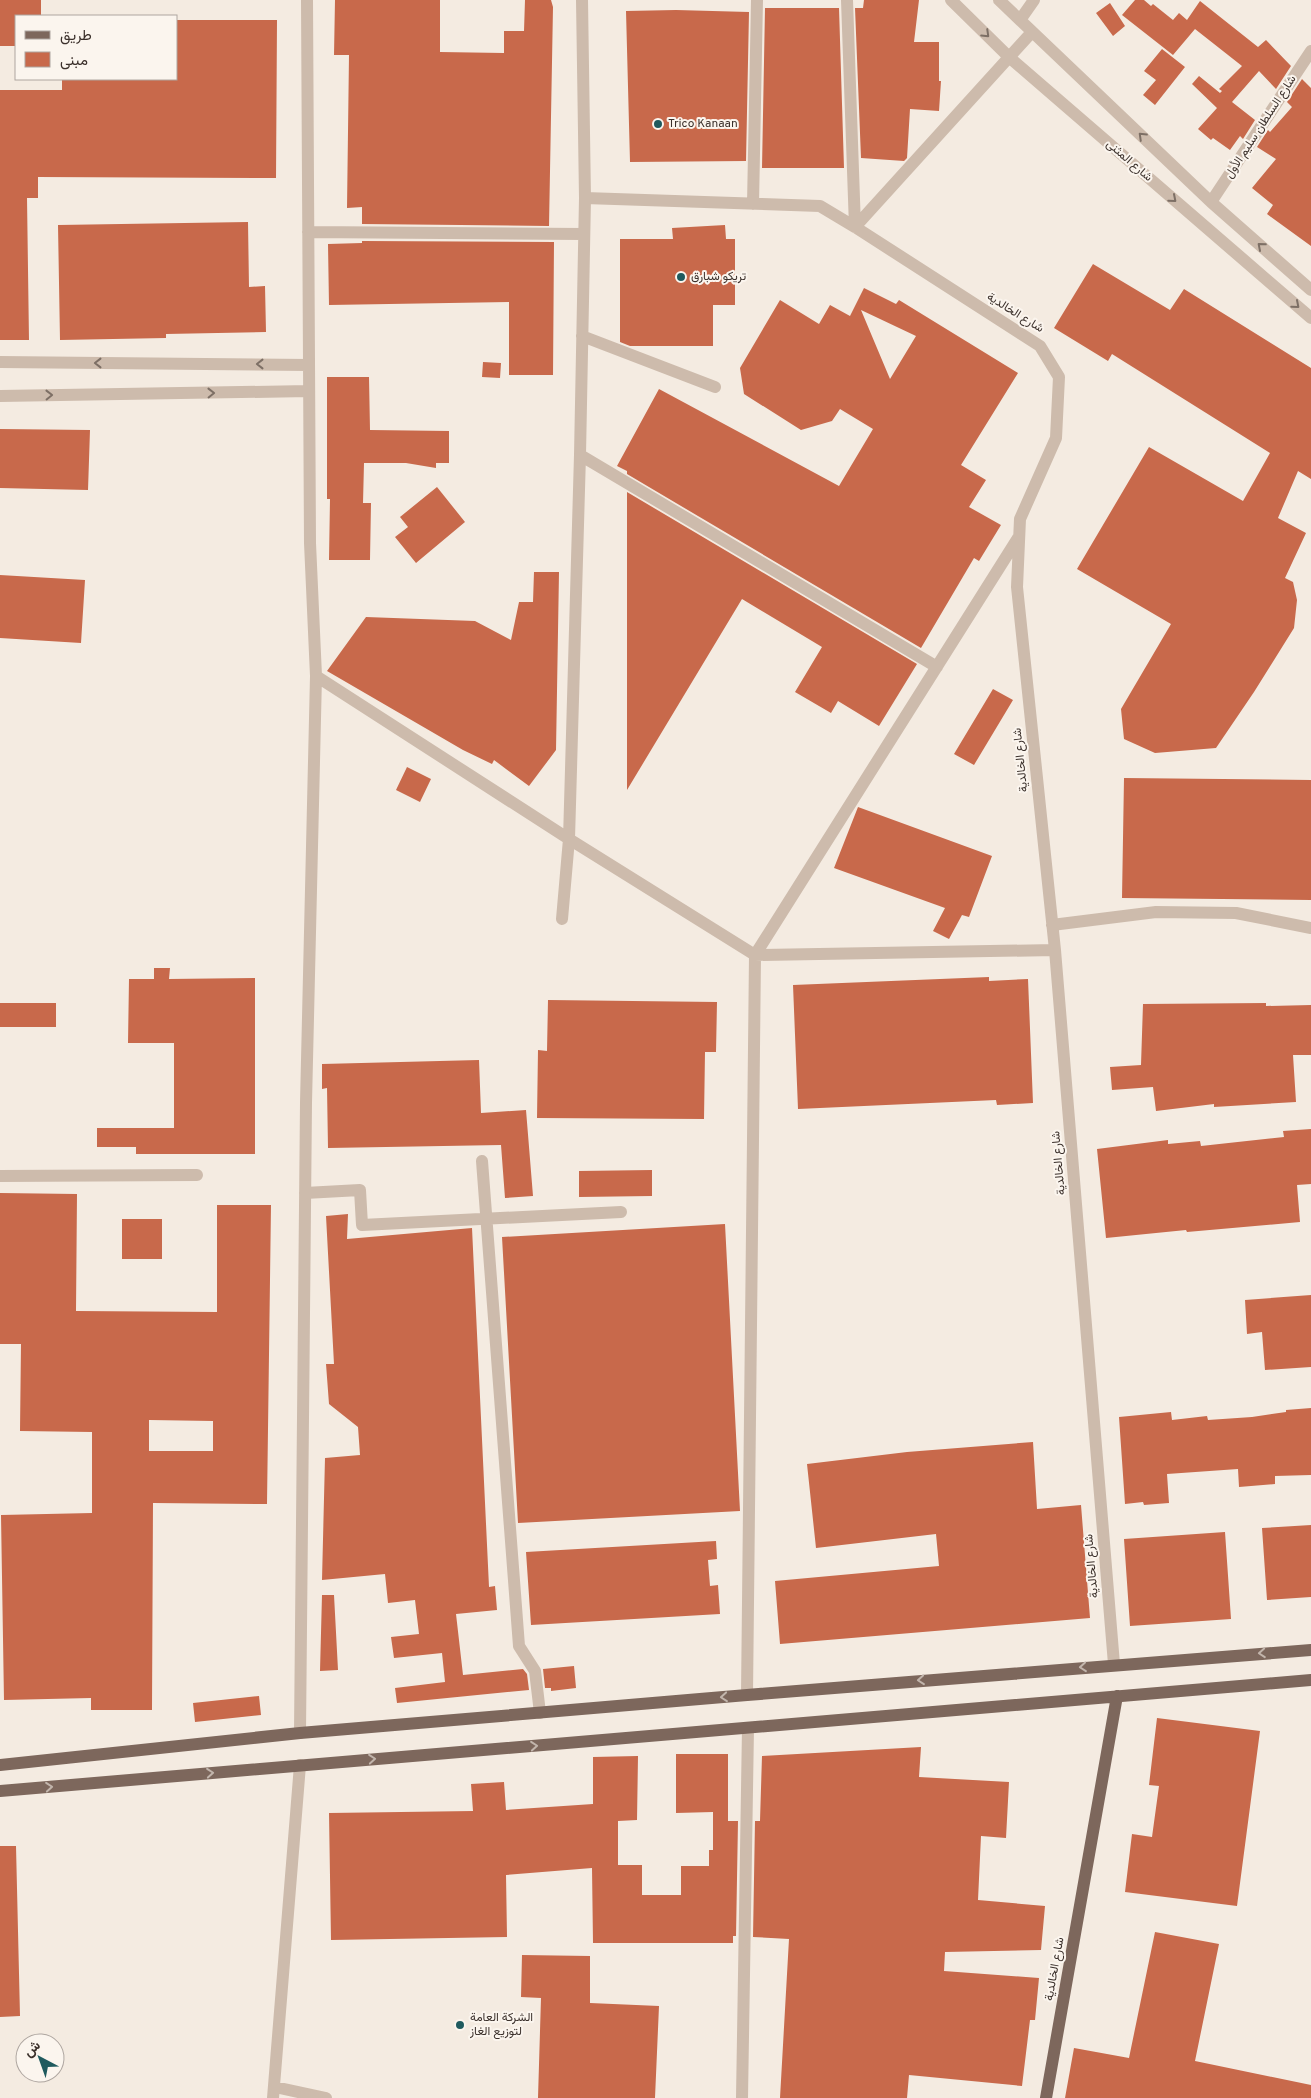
<svg xmlns="http://www.w3.org/2000/svg" width="1311" height="2098" font-family="Overpass,Vazirmatn,sans-serif">
	<style>
		.building { fill: #c8694b; fill-rule: evenodd }
		.lines { fill: none; stroke-linecap: round; stroke-linejoin: round }
		.minor { stroke: #cdbbac; stroke-width: 12 }
		.major { stroke: #7d675c; stroke-width: 12 }
		.oneway { stroke: #7d6f65 }
		.oneway2 { stroke: #c2b5ac }
		.poi-dot { fill: #1f5a5e; stroke: #fbf5ee; stroke-width: 2 }
		.labels { text-anchor: middle; dominant-baseline: central; stroke-width: 4; stroke-linejoin: round; paint-order: stroke }
		.poi-label { font-size: 12px; fill: #3b302b; stroke: #fbf5ee; text-anchor: start }
		.street-label { font-size: 12px; fill: #3b302b; stroke: #fbf5ee }
	</style>
	<rect width="100%" height="100%" fill="#f4ebe1"/>
	<path class="building" d="M 0,0 L 41,0 L 41,16 L 16,16 L 16,46 L 0,46 Z
		M 335,0 L 440,0 L 440,52 L 504,53 L 504,31 L 524,31 L 525,0 L 551,0 L 553,7 L 549,226 L 362,224 L 362,207 L 347,208 L 349,55 L 334,55 Z
		M 864,0 L 919,0 L 914,42 L 939,42 L 939,81 L 941,81 L 939,111 L 910,109 L 907,158 L 904,161 L 861,158 L 855,8 L 863,8 Z
		M 1135,0 L 1144,0 L 1151,6 L 1153,4 L 1173,20 L 1179,13 L 1187,20 L 1200,1 L 1258,47 L 1266,40 L 1291,66 L 1276,89 L 1259,71 L 1232,102 L 1255,120 L 1243,139 L 1240,136 L 1230,150 L 1213,138 L 1211,140 L 1198,129 L 1217,108 L 1192,84 L 1199,76 L 1220,93 L 1222,91 L 1219,89 L 1242,66 L 1195,29 L 1173,55 L 1122,15 Z
		M 1110,3 L 1125,26 L 1113,36 L 1096,13 Z
		M 765,8 L 839,8 L 844,168 L 762,168 Z
		M 676,10 L 749,12 L 746,161 L 630,162 L 626,11 Z
		M 176,20 L 277,20 L 276,178 L 38,177 L 38,198 L 27,198 L 29,340 L 0,340 L 0,90 L 62,90 L 62,79 L 176,79 Z
		M 1162,49 L 1185,67 L 1155,105 L 1143,95 L 1156,80 L 1144,71 Z
		M 1302,79 L 1311,88 L 1311,246 L 1267,214 L 1273,205 L 1252,188 L 1276,159 L 1257,147 L 1268,130 L 1270,132 L 1292,107 L 1287,102 Z
		M 248,222 L 249,287 L 265,286 L 266,332 L 166,334 L 166,338 L 60,340 L 58,225 Z
		M 725,225 L 726,239 L 735,239 L 735,305 L 713,305 L 713,346 L 630,346 L 620,342 L 620,239 L 673,239 L 672,228 Z
		M 362,241 L 554,242 L 553,375 L 509,375 L 509,302 L 329,305 L 328,244 L 362,243 Z
		M 1093,264 L 1170,310 L 1184,289 L 1311,368 L 1311,479 L 1298,471 L 1278,518 L 1306,533 L 1285,578 L 1293,582 L 1297,600 L 1294,628 L 1254,692 L 1216,748 L 1155,753 L 1124,739 L 1121,709 L 1171,624 L 1077,569 L 1149,447 L 1243,501 L 1270,453 L 1112,354 L 1108,361 L 1054,328 Z
		M 864,288 L 896,304 L 899,300 L 1018,373 L 961,465 L 986,480 L 969,507 L 1001,525 L 979,561 L 974,558 L 921,648 L 627,474 L 627,471 L 617,466 L 659,389 L 839,486 L 873,429 L 840,409 L 832,421 L 801,430 L 744,394 L 740,368 L 780,300 L 819,324 L 830,305 L 850,316 ZM 861,310 L 916,336 L 890,379 Z
		M 483,362 L 501,363 L 500,378 L 482,377 Z
		M 327,377 L 369,377 L 370,430 L 449,431 L 449,463 L 436,463 L 436,468 L 406,463 L 364,463 L 363,503 L 371,503 L 370,560 L 329,560 L 330,499 L 327,499 Z
		M 0,429 L 90,430 L 88,490 L 0,488 Z
		M 437,487 L 465,522 L 416,563 L 395,537 L 408,527 L 400,517 Z
		M 627,492 L 917,664 L 879,726 L 838,701 L 831,713 L 795,692 L 822,647 L 742,599 L 627,790 Z
		M 534,572 L 559,572 L 556,750 L 529,786 L 494,760 L 492,764 L 463,750 L 327,671 L 366,617 L 475,621 L 511,640 L 519,602 L 533,602 Z
		M 0,575 L 85,580 L 81,643 L 0,638 Z
		M 993,689 L 1013,700 L 974,765 L 954,754 Z
		M 407,767 L 431,779 L 420,802 L 396,790 Z
		M 1124,778 L 1311,780 L 1311,900 L 1122,898 Z
		M 858,807 L 992,856 L 969,917 L 962,915 L 949,939 L 933,931 L 945,908 L 834,868 Z
		M 154,968 L 170,968 L 169,979 L 255,978 L 255,1154 L 136,1154 L 136,1147 L 97,1147 L 97,1128 L 174,1128 L 174,1043 L 128,1043 L 129,979 L 154,979 Z
		M 989,977 L 989,981 L 1028,979 L 1033,1103 L 997,1105 L 996,1100 L 798,1109 L 793,985 Z
		M 548,1000 L 717,1002 L 716,1052 L 705,1052 L 704,1119 L 537,1118 L 538,1050 L 547,1051 Z
		M 0,1003 L 56,1003 L 56,1027 L 0,1027 Z
		M 1266,1003 L 1266,1006 L 1311,1005 L 1311,1055 L 1293,1055 L 1296,1102 L 1214,1107 L 1214,1104 L 1156,1111 L 1153,1087 L 1112,1090 L 1110,1067 L 1141,1065 L 1143,1004 Z
		M 479,1060 L 481,1113 L 526,1110 L 533,1196 L 505,1198 L 501,1145 L 328,1148 L 327,1088 L 322,1089 L 322,1064 Z
		M 1311,1129 L 1311,1184 L 1297,1185 L 1300,1222 L 1187,1232 L 1186,1230 L 1106,1238 L 1097,1149 L 1168,1140 L 1168,1144 L 1200,1141 L 1201,1146 L 1284,1137 L 1283,1131 Z
		M 652,1170 L 652,1196 L 579,1197 L 579,1171 Z
		M 0,1193 L 77,1194 L 76,1311 L 217,1312 L 217,1205 L 271,1205 L 267,1504 L 153,1503 L 152,1710 L 91,1710 L 91,1698 L 4,1700 L 1,1515 L 92,1513 L 92,1432 L 20,1431 L 21,1344 L 0,1344 ZM 149,1420 L 213,1421 L 213,1451 L 149,1451 Z
		M 348,1214 L 347,1239 L 472,1228 L 489,1587 L 495,1586 L 497,1610 L 456,1614 L 463,1675 L 523,1669 L 527,1674 L 529,1690 L 397,1703 L 395,1688 L 445,1682 L 442,1653 L 394,1658 L 391,1637 L 419,1634 L 415,1600 L 388,1603 L 385,1574 L 322,1580 L 325,1458 L 360,1455 L 358,1427 L 329,1404 L 326,1364 L 334,1364 L 326,1216 Z
		M 122,1219 L 162,1219 L 162,1259 L 122,1259 Z
		M 725,1224 L 740,1511 L 518,1523 L 502,1237 Z
		M 1311,1295 L 1311,1367 L 1265,1370 L 1262,1332 L 1247,1334 L 1245,1300 Z
		M 1311,1408 L 1311,1475 L 1275,1476 L 1275,1484 L 1239,1487 L 1238,1469 L 1167,1474 L 1169,1503 L 1144,1505 L 1143,1502 L 1125,1504 L 1119,1417 L 1171,1412 L 1172,1420 L 1207,1416 L 1208,1420 L 1252,1417 L 1286,1412 L 1286,1410 Z
		M 1033,1442 L 1037,1509 L 1081,1505 L 1090,1618 L 780,1644 L 775,1581 L 939,1566 L 936,1534 L 816,1548 L 807,1464 L 907,1452 Z
		M 1311,1525 L 1311,1597 L 1267,1600 L 1262,1528 Z
		M 1225,1532 L 1231,1619 L 1130,1626 L 1124,1539 Z
		M 716,1541 L 717,1559 L 708,1560 L 710,1586 L 718,1585 L 720,1614 L 531,1625 L 526,1552 Z
		M 322,1595 L 334,1595 L 338,1670 L 320,1671 Z
		M 574,1666 L 576,1688 L 551,1691 L 551,1688 L 545,1688 L 543,1669 Z
		M 259,1696 L 261,1715 L 195,1722 L 193,1703 Z
		M 1157,1718 L 1260,1731 L 1237,1906 L 1125,1892 L 1132,1834 L 1152,1837 L 1159,1786 L 1149,1785 Z
		M 921,1747 L 919,1777 L 1009,1782 L 1006,1838 L 981,1836 L 978,1900 L 1045,1906 L 1041,1950 L 945,1952 L 944,1971 L 1039,1978 L 1035,2020 L 1030,2020 L 1022,2086 L 909,2075 L 907,2098 L 780,2098 L 789,1939 L 753,1937 L 755,1821 L 760,1821 L 762,1756 Z
		M 676,1754 L 728,1754 L 728,1821 L 738,1821 L 736,1936 L 733,1936 L 733,1943 L 593,1943 L 592,1868 L 506,1875 L 507,1937 L 331,1940 L 329,1813 L 473,1811 L 471,1784 L 504,1782 L 506,1810 L 593,1804 L 593,1757 L 638,1756 L 637,1820 L 618,1821 L 618,1865 L 642,1865 L 642,1895 L 681,1895 L 681,1866 L 709,1866 L 709,1850 L 713,1850 L 713,1812 L 676,1813 Z
		M 0,1846 L 16,1846 L 20,2016 L 0,2017 Z
		M 1155,1932 L 1219,1944 L 1195,2061 L 1311,2085 L 1311,2098 L 1065,2098 L 1074,2048 L 1129,2058 Z
		M 522,1955 L 590,1956 L 590,2003 L 659,2006 L 655,2098 L 538,2098 L 541,1998 L 521,1997 Z"/>
	<g class="lines">
		<path class="minor" d="M 847,0 L 855,227
			M 951,0 L 1010,58 L 1311,318
			M 999,0 L 1211,202 L 1311,290
			M 1020,20 L 1034,0
			M 1032,32 L 855,227 L 1040,346 L 1059,377 L 1056,438 L 1020,519 L 1017,587 L 1055,950 L 1114,1664
			M 585,198 L 820,206 L 855,227
			M 1211,202 L 1311,51
			M 753,204 L 757,0
			M 308,232 L 584,234
			M 582,336 L 715,387
			M 0,362 L 309,365
			M 0,396 L 309,391
			M 580,455 L 937,667
			M 316,676 L 569,839 L 755,955 L 1055,950
			M 562,919 L 569,839 L 580,455 L 585,198 L 582,0
			M 1052,925 L 1156,912 L 1236,913 L 1311,928
			M 482,1161 L 519,1646 L 535,1671 L 540,1713
			M 0,1176 L 197,1175
			M 305,1193 L 360,1190 L 362,1225 L 621,1212
			M 747,1695 L 755,955 L 1018,538
			M 300,1733 L 306,1103 L 316,676 L 310,543 L 307,0
			M 275,2087 L 326,2098
			M 273,2098 L 300,1765
			M 742,2098 L 748,1728"/>
		<path class="major" d="M 0,1765 L 300,1733 L 747,1695 L 1311,1650
			M 0,1791 L 1311,1680
			M 1046,2098 L 1117,1696"/>
	</g>
	<defs><path id="oneway-chevron" d="M-2-3.5L2.5 0L-2 3.5" fill="none" stroke-width="1.6" stroke-linecap="round" stroke-linejoin="round" transform="scale(1.25)"/></defs>
	<g class="oneway">
		<use href="#oneway-chevron" transform="translate(986 34) rotate(44)"/>
		<use href="#oneway-chevron" transform="translate(1142 136) rotate(-136)"/>
		<use href="#oneway-chevron" transform="translate(1173 199) rotate(41)"/>
		<use href="#oneway-chevron" transform="translate(1261 246) rotate(-139)"/>
		<use href="#oneway-chevron" transform="translate(1296 305) rotate(41)"/>
		<use href="#oneway-chevron" transform="translate(98 363) rotate(-180)"/>
		<use href="#oneway-chevron" transform="translate(260 364) rotate(-180)"/>
		<use href="#oneway-chevron" transform="translate(211 393) rotate(-1)"/>
		<use href="#oneway-chevron" transform="translate(49 395) rotate(-1)"/>
	</g>
	<g class="oneway2">
		<use href="#oneway-chevron" transform="translate(1262 1653) rotate(176)"/>
		<use href="#oneway-chevron" transform="translate(1083 1667) rotate(175)"/>
		<use href="#oneway-chevron" transform="translate(921 1680) rotate(175)"/>
		<use href="#oneway-chevron" transform="translate(724 1697) rotate(175)"/>
		<use href="#oneway-chevron" transform="translate(534 1746) rotate(-5)"/>
		<use href="#oneway-chevron" transform="translate(372 1759) rotate(-5)"/>
		<use href="#oneway-chevron" transform="translate(210 1773) rotate(-5)"/>
		<use href="#oneway-chevron" transform="translate(49 1787) rotate(-5)"/>
	</g>
	<g class="poi-dot">
		<circle cx="658" cy="124" r="5"/>
		<circle cx="681" cy="277" r="5"/>
		<circle cx="460" cy="2025" r="5"/>
	</g>
	<g class="labels">
		<g class="poi-label">
			<text x="668" y="124">Trico Kanaan</text>
			<text x="691" y="277">تريكو شبارق</text>
			<text x="470" y="2018">الشركة العامة<tspan x="470" dy="14">لتوزيع الغاز</tspan></text>
		</g>
		<g class="street-label">
			<text transform="translate(1261 127) rotate(-57)">شارع السلطان سليم الأول</text>
			<text transform="translate(1129 161) rotate(41)">شارع المثنى</text>
			<text transform="translate(1015 313) rotate(32)">شارع الخالدية</text>
			<text transform="translate(1021 760) rotate(-96)">شارع الخالدية</text>
			<text transform="translate(1059 1163) rotate(-95)">شارع الخالدية</text>
			<text transform="translate(1092 1566) rotate(-95)">شارع الخالدية</text>
			<text transform="translate(1055 1969) rotate(-80)">شارع الخالدية</text>
		</g>
	</g>
	<rect x="15" y="15" width="162" height="65" fill="#fbf5ee" stroke="#aea6a0"/>
	<rect x="25" y="31" width="25" height="8" fill="#7d675c" stroke="#aea6a0"/>
	<text x="60" y="40" font-size="15" fill="#3b302b">طريق</text>
	<rect x="25" y="52" width="25" height="15" fill="#c8694b" stroke="#aea6a0"/>
	<text x="60" y="65" font-size="15" fill="#3b302b">مبنى</text>
	<g transform="translate(40 2058) rotate(319)"><circle r="24" fill="#fbf5ee" stroke="#aea6a0"/>
	<path d="M0-4L9 19L0 12L-9 19Z" fill="#1f5a5e"/>
	<text y="-8" font-size="14" font-weight="bold" text-anchor="middle" fill="#3b302b">ش</text>
	</g>
</svg>
